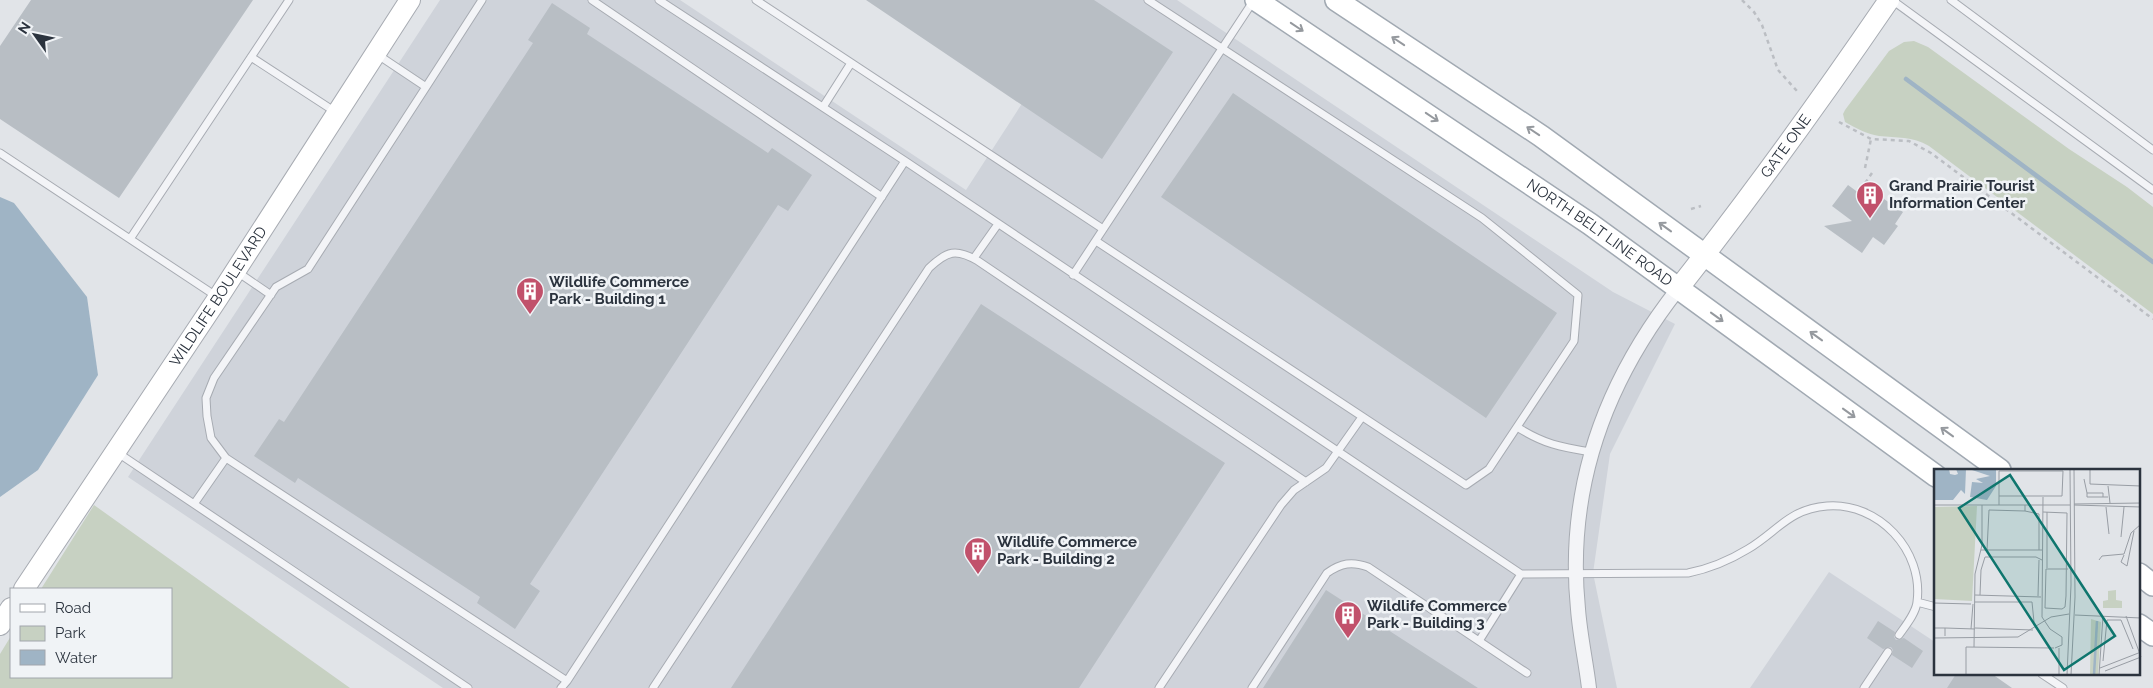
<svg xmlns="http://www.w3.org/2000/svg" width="2153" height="688" font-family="Raleway,sans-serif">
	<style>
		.built { fill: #cfd3da }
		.green { fill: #c7d1c2 }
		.water { fill: #9fb4c5 }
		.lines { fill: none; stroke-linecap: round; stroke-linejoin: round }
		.stream { stroke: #9fb4c5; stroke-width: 4.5 }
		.building { fill: #b8bec4 }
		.lane-casing { stroke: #a7abb2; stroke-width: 9 }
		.street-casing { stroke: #a7abb2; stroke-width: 16 }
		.secondary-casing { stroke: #a7abb2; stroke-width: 22 }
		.primary-casing { stroke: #a1a9b2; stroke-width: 24 }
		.path { stroke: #bbbec3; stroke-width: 2.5; stroke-dasharray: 4 4; stroke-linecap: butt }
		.lane { stroke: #f3f4f7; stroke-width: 7 }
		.street { stroke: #f3f4f7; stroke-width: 14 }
		.secondary { stroke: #fff; stroke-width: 20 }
		.primary { stroke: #fff; stroke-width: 21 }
		.oneway { stroke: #95999e }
		.labels { text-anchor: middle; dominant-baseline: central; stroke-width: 5; stroke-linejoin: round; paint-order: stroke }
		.street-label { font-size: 15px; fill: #2b333e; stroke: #f0f3f6 }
		.poi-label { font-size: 15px; font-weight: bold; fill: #2b333e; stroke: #f0f3f6; text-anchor: start }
		.inset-river { fill: none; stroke: #9fb4c5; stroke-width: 2.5 }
		.inset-road { fill: none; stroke: #989da4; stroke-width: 1 }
		.view { fill: #0f766e; fill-opacity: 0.15; stroke: #0f766e; stroke-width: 2.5 }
		.inset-edge { fill: none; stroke: #2b333e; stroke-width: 2.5 }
	</style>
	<rect width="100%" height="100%" fill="#e1e4e8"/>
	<path class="built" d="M 440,0 L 680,0 L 966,190 L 1089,0 L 1177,0 L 1613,292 L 1675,324 L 1610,454 L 1593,573 L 1617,688 L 443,688 L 128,477 Z
		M 1829,572 L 1935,642 L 1936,674 L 1985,674 L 2005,688 L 1750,688 Z"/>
	<path class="green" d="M 1914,41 L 1928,47 L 2069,149 L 2127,187 L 2153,207 L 2153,314 L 1929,146 C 1912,136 1897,138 1879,136 C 1866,134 1856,128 1845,122 L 1843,114 L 1845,110 L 1889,51 L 1904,42 Z
		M 94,505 L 350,688 L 0,688 L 0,654 L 11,636 L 11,677 L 171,677 L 171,589 L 41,589 Z"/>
	<path class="water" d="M 0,197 L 14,203 L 87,297 L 98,375 L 38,470 L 0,497 Z"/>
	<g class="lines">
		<path class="stream" d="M 1906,79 L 2153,262"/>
	</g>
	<path class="building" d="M 31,0 L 253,0 L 119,198 L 0,119 L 0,46 Z
		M 866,0 L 1094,0 L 1173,52 L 1102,159 Z
		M 552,3 L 590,28 L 587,34 L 768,153 L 772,148 L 812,175 L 788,211 L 778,205 L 530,584 L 540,591 L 515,629 L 477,603 L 480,597 L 298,478 L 295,483 L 254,456 L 279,419 L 284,422 L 533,43 L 528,40 Z
		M 1233,93 L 1557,313 L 1486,418 L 1161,197 Z
		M 1848,185 L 1878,207 L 1884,199 L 1903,212 L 1895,224 L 1898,226 L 1884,245 L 1873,237 L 1862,253 L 1824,226 L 1852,221 L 1832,206 Z
		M 981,304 L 1225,463 L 1079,688 L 731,688 Z
		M 1326,590 L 1478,688 L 1263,688 Z
		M 1878,621 L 1895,632 L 1894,637 L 1896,640 L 1904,638 L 1923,651 L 1912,668 L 1892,655 L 1893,650 L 1891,647 L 1883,649 L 1867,638 Z
		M 1956,674 L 1992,674 L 2012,688 L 1947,688 Z"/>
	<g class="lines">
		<g class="lane-casing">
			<path id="lane" d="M 592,0 L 882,197
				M 659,0 L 905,161 L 1521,574 L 1688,573 C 1708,569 1730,560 1748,549 C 1778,531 1789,509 1827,506 C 1878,502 1924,550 1917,602 C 1916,613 1906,625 1899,635
				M 756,0 L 1103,229
				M 1892,0 L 2153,190
				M 1951,0 L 2153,150
				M 378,55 L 426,87 L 482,0
				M 251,57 L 337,113
				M 426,87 L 308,269 L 276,287 L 214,378 L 206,398 L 207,416 L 211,438 L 226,458 L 567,681 L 561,688
				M 823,107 L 851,63
				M 0,153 L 216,296
				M 130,239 L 289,0
				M 1096,241 L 1466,485 L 1489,469 L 1574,341 L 1578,295 L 1482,218 L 1148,0
				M 974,258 L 998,224
				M 236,271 L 271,295
				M 1073,275 L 1254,0
				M 1517,427 C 1544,444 1560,447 1591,452
				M 118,453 L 468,688
				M 194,504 L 226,458
				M 1917,602 L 1936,607
				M 1479,641 L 1521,574
				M 2042,674 L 2063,688
				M 567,681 L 905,161
				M 653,688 L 929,268 C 947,251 956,248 978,261 L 1306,482
				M 1159,688 L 1281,505 L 1294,490 L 1326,468 L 1362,417
				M 1252,688 L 1327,573 C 1341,563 1352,561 1368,567 L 1527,673
				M 1864,688 L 1888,652"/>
		</g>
		<g class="street-casing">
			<path id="street" d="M 1589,688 C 1586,662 1580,636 1578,609 C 1566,489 1605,382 1678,289"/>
		</g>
		<g class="secondary-casing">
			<g id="secondary">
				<path id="s1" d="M 1678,289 C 1752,195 1822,98 1889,0"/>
				<path id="s2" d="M 24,589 L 218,298 L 410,0"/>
				<path d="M 0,625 L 11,608"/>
			</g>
		</g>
		<g class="primary-casing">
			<g id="primary">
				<path id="s3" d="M 1256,0 L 1590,224 L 1936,476"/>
				<path d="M 1336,0 L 1541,136 L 2000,470"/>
				<path d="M 2139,574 L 2153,585"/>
				<path d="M 2139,625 L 2153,635"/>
			</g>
		</g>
		<path class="path" d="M 1742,0 L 1754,12 L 1762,25 L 1778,70 L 1797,91
			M 1839,122 L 1871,139 L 1909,141 L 1931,153 L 2153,319
			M 1865,168 L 1871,139
			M 1872,173 L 1861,189 L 1878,207
			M 1691,209 L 1701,206"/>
		<use href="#lane" class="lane"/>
		<use href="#street" class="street"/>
		<use href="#secondary" class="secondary"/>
		<use href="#primary" class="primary"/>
	</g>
	<defs><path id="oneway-shaft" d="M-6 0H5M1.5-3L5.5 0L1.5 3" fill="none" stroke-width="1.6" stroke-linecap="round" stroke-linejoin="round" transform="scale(1.25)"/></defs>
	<g class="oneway">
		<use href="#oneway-shaft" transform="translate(1297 27) rotate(34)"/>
		<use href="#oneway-shaft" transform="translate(1398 41) rotate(-146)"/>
		<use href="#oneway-shaft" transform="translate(1432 117) rotate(34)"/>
		<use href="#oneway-shaft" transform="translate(1533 131) rotate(-146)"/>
		<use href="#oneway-shaft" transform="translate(1665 227) rotate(-144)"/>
		<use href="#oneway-shaft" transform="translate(1717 317) rotate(36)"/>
		<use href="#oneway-shaft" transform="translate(1816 336) rotate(-144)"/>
		<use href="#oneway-shaft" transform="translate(1849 413) rotate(36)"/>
		<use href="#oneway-shaft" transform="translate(1947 432) rotate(-144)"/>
	</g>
	<defs>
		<g id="building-pin" transform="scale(1.4375)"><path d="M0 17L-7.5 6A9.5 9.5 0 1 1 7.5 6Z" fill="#c1516b" stroke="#f0f3f6"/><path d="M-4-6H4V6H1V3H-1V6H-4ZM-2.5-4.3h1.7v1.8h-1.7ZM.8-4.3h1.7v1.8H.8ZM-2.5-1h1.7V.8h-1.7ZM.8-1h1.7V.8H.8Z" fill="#fff"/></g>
	</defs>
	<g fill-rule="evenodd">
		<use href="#building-pin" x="1870" y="195"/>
		<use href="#building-pin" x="530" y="291"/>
		<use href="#building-pin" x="978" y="551"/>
		<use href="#building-pin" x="1348" y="615"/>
	</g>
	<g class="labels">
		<g class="street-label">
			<text stroke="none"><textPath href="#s1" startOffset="179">GATE ONE</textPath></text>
			<text stroke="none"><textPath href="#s3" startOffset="415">NORTH BELT LINE ROAD</textPath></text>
			<text stroke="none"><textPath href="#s2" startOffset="351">WILDLIFE BOULEVARD</textPath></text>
		</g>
		<g class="poi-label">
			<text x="1889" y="186">Grand Prairie Tourist<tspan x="1889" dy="17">Information Center</tspan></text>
			<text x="549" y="282">Wildlife Commerce<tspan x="549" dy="17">Park - Building 1</tspan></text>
			<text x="997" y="542">Wildlife Commerce<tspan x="997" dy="17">Park - Building 2</tspan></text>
			<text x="1367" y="606">Wildlife Commerce<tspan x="1367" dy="17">Park - Building 3</tspan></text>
		</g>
	</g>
	<g transform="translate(1934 469)">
		<rect width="206" height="206" fill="#e1e4e8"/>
		<path d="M 43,37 L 38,132 L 0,130 L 0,38 ZM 182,121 L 182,131 L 188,132 L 188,139 L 169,139 L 169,132 L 174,131 L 174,122 ZM 157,150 L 167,153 L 164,206 L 156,206 Z" fill="#c7d1c2"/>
		<path d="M 0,0 L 15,0 L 16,5 L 21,6 L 24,5 L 22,0 L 32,0 L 31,25 L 27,21 L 19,31 L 0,31 ZM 35,0 L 62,0 L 62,17 L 53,31 L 36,28 L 38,13 L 49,14 L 42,10 L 56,7 Z" fill="#9fb4c5"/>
		<path class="inset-river" d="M 160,206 L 163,152"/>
		<path class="inset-road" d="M 156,0 L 156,15 L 207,17M 150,10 L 153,24 L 169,24 L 169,28 L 174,28M 174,17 L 176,34M 153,24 L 153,28 L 169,28M 109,28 L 108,148 L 116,160 L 128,168 L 128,176 L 121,179M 140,35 L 207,34M 0,36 L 136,36M 65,36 L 65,2 L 129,2 L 128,27 L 65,27M 91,36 L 91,42 L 105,45M 140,36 L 207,38M 172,38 L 175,65M 109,43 L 133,44 L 132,127 L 131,138 L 128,140 L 111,139 L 112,100M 187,68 L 190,38M 47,81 L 53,81 L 55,41 L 91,42M 53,81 L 108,81M 105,81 L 105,45M 190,86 L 187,93 L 193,97 L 200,62M 165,91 L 168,87 L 190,85 L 197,64 L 207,55M 113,99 L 113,43M 112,100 L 134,100M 41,126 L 107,128M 46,126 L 47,101 L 51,88 L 102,88 L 108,91M 104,127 L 105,91M 41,133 L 98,133 L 100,153M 0,134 L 37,135M 141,146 L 207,149M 0,159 L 11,159 L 11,167M 11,159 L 41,160M 41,159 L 99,161M 37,160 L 39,135M 0,169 L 84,168 L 117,148 L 135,145M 40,178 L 41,105 L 48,76 L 48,36M 125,179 L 125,206M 169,192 L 173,151 L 187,151 L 199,180M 166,199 L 207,183M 171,202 L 207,188 L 192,147M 32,206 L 32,178 L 120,179M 133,206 L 137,116 L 136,0M 137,206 L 141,128 L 140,0M 165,206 L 169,147"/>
		<path class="view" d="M 76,6 L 181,167 L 130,201 L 25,39 Z"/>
		<rect width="206" height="206" class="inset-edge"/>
	</g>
	<rect x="10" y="588" width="162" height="90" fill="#f0f3f6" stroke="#a1a6ac"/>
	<rect x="20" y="604" width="25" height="8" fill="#ffffff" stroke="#a1a6ac"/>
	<text x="55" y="613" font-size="15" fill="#2b333e">Road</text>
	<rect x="20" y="626" width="25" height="15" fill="#c7d1c2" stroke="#a1a6ac"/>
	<text x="55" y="638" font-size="15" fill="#2b333e">Park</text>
	<rect x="20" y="650" width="25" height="15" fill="#9fb4c5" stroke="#a1a6ac"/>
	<text x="55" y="663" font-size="15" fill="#2b333e">Water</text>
	<g transform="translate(35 35) rotate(303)" stroke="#f0f3f6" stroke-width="4" paint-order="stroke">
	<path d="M0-4L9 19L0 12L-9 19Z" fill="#2b333e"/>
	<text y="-8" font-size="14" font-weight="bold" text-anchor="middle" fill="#2b333e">N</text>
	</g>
</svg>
